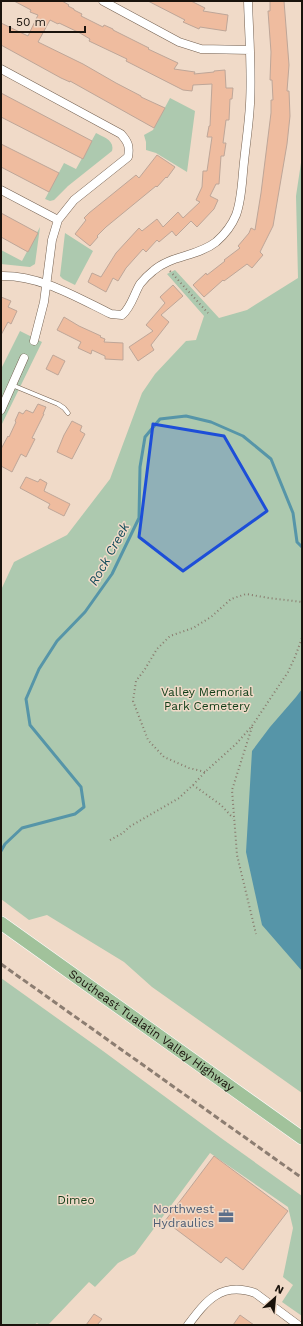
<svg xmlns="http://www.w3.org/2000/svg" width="303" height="1326" font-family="'Work Sans',sans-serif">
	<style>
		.green { fill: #adc9af }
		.water { fill: #5695a8 }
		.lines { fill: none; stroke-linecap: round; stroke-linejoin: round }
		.stream { stroke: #5695a8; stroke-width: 3 }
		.building { fill: #efbc9f; stroke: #bea698 }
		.lane-casing { stroke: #736050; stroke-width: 5 }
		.street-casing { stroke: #736050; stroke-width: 9 }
		.primary-casing { stroke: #fff; stroke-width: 14 }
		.path { stroke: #897a6d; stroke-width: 2; stroke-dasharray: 1 3; stroke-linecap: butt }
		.lane { stroke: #fff; stroke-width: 4 }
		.street { stroke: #fff; stroke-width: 8 }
		.primary { stroke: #a1c29b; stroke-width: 13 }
		.rail { stroke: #8c7d71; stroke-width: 3; stroke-dasharray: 6 3; stroke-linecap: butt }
		.marked { fill: #1d4ed8; fill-opacity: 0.2; stroke: #1d4ed8; stroke-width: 3; stroke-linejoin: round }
		.labels { text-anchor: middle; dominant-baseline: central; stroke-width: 3; stroke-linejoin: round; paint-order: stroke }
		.park-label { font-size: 12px; fill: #113e18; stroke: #f0dac8 }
		.street-label { font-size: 12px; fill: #1a130c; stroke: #f0dac8 }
		.service-label { font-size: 12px; fill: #4e5e75; stroke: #f0dac8; text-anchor: end }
		.water-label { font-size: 13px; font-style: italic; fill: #174e5c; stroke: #f0dac8 }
	</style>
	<rect width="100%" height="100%" fill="#f0dac8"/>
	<path class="green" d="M 170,98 L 195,111 L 187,172 L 156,153 L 146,150 L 146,142 L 144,135 L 153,130 Z
		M 96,133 C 103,137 115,140 112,151 L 68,186 L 54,200 L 50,201 L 45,199 L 64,163 L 76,169 Z
		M 302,156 L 302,1093 L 152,987 L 124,962 L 47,915 L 29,920 L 1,899 L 1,590 L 14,562 L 67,535 L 110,479 L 142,393 L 155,374 L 186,341 L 196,340 L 204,316 L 167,274 L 175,270 L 219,318 L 247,310 L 298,278 L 296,196 Z
		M 40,227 L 35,264 L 30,267 L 1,264 L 1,250 L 22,261 Z
		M 65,233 L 93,251 L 75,285 L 63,279 L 60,276 Z
		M 20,331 L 42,342 L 1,426 L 1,369 Z
		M 1,978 L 103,1051 L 221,1138 L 302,1196 L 302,1316 L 282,1302 L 293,1285 L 283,1277 L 293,1228 L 288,1207 L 210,1153 L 135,1254 L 118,1263 L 95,1287 L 89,1282 L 48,1325 L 40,1325 L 37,1323 L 34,1325 L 1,1325 Z"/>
	<path class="water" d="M 302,689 L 302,971 L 262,925 L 246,852 L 252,751 L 270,727 L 296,697 Z"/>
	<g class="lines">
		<path class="stream" d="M 1,851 L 5,844 L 22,828 L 75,814 L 84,807 L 81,787 L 30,725 L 26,699 L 39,669 L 57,641 L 85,612 L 112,574 L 139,518 L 140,467 L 145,437 L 160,419 L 186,416 L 211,422 L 243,436 L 271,459 L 293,513 L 297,542 L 302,547"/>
	</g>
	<path class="building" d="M 14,1 L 62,1 L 69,5 L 68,6 L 74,9 L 74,10 L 82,14 L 81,16 L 103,27 L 104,25 L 113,29 L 113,30 L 149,48 L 148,49 L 178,63 L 174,69 L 195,72 L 194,74 L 214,72 L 214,71 L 225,70 L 226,88 L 233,88 L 232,99 L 230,99 L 229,120 L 226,120 L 223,143 L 226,143 L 224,156 L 221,156 L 219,184 L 216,184 L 210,196 L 218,200 L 214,209 L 197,227 L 191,221 L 176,236 L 172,231 L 159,242 L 157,240 L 146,252 L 143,249 L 126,268 L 118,281 L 113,278 L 106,292 L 88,282 L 92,273 L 101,277 L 116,253 L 139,228 L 142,231 L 157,219 L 163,227 L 178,212 L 183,218 L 200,202 L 196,200 L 202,187 L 203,171 L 207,171 L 212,137 L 207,137 L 209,126 L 210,126 L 212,84 L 193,85 L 192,91 L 183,90 L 126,61 L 127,59 L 89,41 L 90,39 L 80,33 L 59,23 L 58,24 L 50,20 L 38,42 L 83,64 L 116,83 L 141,96 L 141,97 L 165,108 L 154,128 L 70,81 L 70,82 L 61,78 L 1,45 L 1,23 L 28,36 L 38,15 L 30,12 L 31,10 Z
		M 148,1 L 191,1 L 205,8 L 203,11 L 228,15 L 226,31 L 200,27 L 199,29 L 183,22 L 185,20 Z
		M 270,1 L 284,1 L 289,65 L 287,91 L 289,91 L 290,116 L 287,144 L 273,226 L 260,252 L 263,255 L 252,268 L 247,264 L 224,281 L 223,280 L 204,297 L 193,285 L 206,273 L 207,275 L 225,261 L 224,260 L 240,248 L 238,246 L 249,233 L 251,228 L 255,230 L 261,193 L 271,113 L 271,100 L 273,100 L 272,80 L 270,80 L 271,52 L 268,11 L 270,11 Z
		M 1,93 L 92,141 L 83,159 L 1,117 Z
		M 1,144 L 59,173 L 49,192 L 1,167 Z
		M 157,155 L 175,167 L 167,178 L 166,177 L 157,187 L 156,186 L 106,227 L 97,236 L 98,237 L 90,246 L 75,234 L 86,220 L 84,218 L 89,213 L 136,175 L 139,178 Z
		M 1,213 L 38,233 L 28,252 L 1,237 Z
		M 173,285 L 183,296 L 161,315 L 169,322 L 151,345 L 154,350 L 138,361 L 129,347 L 153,331 L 146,325 L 165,303 L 160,297 Z
		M 1,297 L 11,301 L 8,307 L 17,311 L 11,324 L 8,322 L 1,335 Z
		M 64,317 L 79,326 L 101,336 L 100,337 L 105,339 L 104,342 L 123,343 L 123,360 L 105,359 L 105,356 L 92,350 L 91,354 L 78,348 L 81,342 L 57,330 Z
		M 53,355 L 65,361 L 58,375 L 46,369 Z
		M 38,404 L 46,407 L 43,414 L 44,414 L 32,438 L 35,439 L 26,457 L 21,454 L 12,472 L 1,466 L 1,449 L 8,436 L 9,437 L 16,422 L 15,421 L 19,412 L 23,414 L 26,410 L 33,413 Z
		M 72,421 L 82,426 L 80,431 L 85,434 L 72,459 L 57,452 L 64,435 Z
		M 26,477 L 38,482 L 40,479 L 47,483 L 44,491 L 70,504 L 64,516 L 48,508 L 50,504 L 20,488 Z
		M 214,1156 L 288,1211 L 243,1270 L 226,1257 L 221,1263 L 165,1221 Z
		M 94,1314 L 102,1319 L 97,1325 L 86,1325 Z
		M 240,1315 L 254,1325 L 233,1325 Z"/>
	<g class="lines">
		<g class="lane-casing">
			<path id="lane" d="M 12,385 L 58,404 L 64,408 L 68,413"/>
		</g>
		<g class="street-casing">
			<path id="street" d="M 103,1 L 179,42 L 201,49 L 250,50
				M 1,69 L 121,134 C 128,142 130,146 128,157 L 74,200 L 58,220 L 52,240 L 44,302 L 34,341
				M 1,190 L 58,220
				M 1,276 C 40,275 76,297 111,314 L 122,315 C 131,308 134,294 140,284 C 144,279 148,275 153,271 C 171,255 197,257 216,242 C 224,235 232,225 236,215 C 242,199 242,179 244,162 C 246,143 249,123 250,104 C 252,70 249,35 248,1
				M 1,410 L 24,358
				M 188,1325 C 206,1301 221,1281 255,1293 L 298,1325"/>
		</g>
		<g class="primary-casing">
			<g id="primary">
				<path id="s1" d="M 1,923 L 302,1138"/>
			</g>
		</g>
		<path class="path" d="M 170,271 L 208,313
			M 252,727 L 232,790 L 237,855 L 256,934
			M 205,772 L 189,768 L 164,757 L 148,740 L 133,701 L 136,681 L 145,669 L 157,649 L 170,636 L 193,628 L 211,617 L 231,599 L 246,594 L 269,598 L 302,602
			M 193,785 L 221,805 L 233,818
			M 110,840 L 123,833 L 129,827 L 179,798 L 193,785 L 205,772 L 236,744 L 252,726 L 288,672 L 295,657 L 302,638"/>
		<use href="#lane" class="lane"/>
		<use href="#street" class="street"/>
		<use href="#primary" class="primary"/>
		<path class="rail" d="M 1,964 L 302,1178"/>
	</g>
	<path class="marked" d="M 153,424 L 224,436 L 267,511 L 183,571 L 139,537 Z"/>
	<defs>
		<g id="office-bare" transform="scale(1.2)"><path d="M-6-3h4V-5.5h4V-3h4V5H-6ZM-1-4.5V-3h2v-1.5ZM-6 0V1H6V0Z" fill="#5c6f8a" stroke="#f0dac8" stroke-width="2.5" paint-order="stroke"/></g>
	</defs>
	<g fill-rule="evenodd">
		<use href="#office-bare" x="226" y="1216"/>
	</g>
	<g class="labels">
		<g class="park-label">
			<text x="207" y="692">Valley Memorial<tspan x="207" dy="14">Park Cemetery</tspan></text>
			<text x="76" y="1200">Dimeo</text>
		</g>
		<g class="street-label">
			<text stroke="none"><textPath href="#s1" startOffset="185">Southeast Tualatin Valley Highway</textPath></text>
		</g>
		<g class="service-label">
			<text x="214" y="1209">Northwest<tspan x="214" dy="14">Hydraulics</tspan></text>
		</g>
		<g class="water-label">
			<text transform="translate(109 554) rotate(-61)">Rock Creek</text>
		</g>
	</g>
	<rect width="303" height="1326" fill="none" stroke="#1a130c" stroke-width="4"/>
	<g transform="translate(275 1298) rotate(27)" stroke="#f0dac8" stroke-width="3" paint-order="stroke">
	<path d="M0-3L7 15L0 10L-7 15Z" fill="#1a130c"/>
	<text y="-6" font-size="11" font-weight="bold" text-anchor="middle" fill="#1a130c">N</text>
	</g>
	<path d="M10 26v6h75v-6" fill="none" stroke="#1a130c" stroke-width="2"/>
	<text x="16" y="26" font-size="12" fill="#1a130c" stroke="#f0dac8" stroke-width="3" paint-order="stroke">50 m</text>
</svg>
